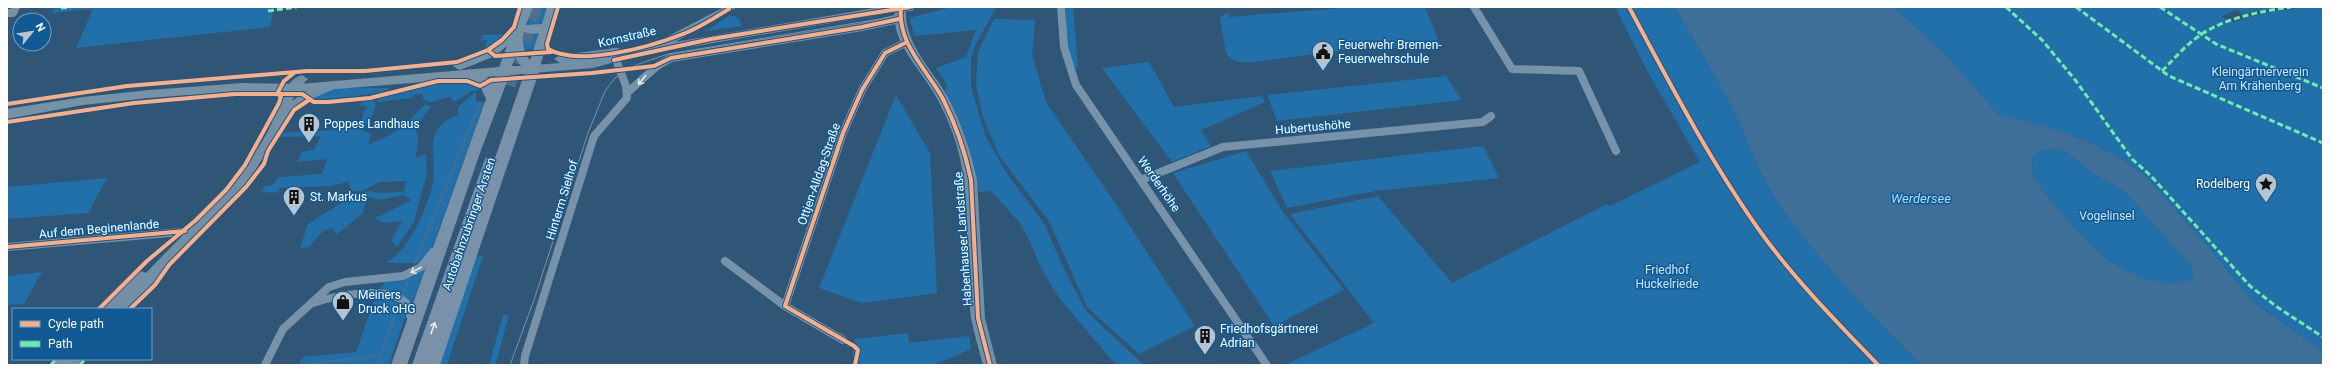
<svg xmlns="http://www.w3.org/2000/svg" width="2330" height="372" font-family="Roboto,sans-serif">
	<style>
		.green { fill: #2270aa }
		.water { fill: #3d6f99; fill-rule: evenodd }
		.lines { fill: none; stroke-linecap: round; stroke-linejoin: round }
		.stream { stroke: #3d6f99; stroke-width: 2.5 }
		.highway-tunnel { stroke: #4e6f8b; stroke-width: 15; stroke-dasharray: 15 8; stroke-linecap: butt }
		.street { stroke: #7792a9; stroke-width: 8 }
		.secondary { fill: #738fa5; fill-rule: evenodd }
		.primary { fill: #7692a7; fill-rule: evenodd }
		.highway { fill: #7a92a9; fill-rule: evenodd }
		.tram { stroke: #7a92a9; stroke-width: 1 }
		.quiet { stroke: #6deda7; stroke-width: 3; stroke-dasharray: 6 3; stroke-linecap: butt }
		.cycleway-casing { stroke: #115a94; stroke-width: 6 }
		.cycleway { stroke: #ffac80; stroke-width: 4 }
		.oneway { stroke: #e4e9ee }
		.labels { text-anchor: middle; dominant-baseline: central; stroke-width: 3; stroke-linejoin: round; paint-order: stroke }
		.street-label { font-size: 12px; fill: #fff; stroke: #115a94 }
		.poi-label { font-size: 12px; fill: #fff; stroke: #115a94; text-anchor: start }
		.park-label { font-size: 12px; fill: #c7e6fd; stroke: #115a94 }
		.water-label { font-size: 13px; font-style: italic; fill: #abd9fa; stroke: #115a94 }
	</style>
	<rect width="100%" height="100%" fill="#2f5676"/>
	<path class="green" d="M 55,7 L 274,7 L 270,27 L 76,48 L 93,9 L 51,13 Z
		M 533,7 L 549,7 L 541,25 L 529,25 L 528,23 Z
		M 952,7 L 996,7 L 974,48 L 971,58 L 971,86 L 985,135 L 1005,171 L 1045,225 L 1061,263 L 1086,311 L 1144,365 L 1116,365 L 1059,298 L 1040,266 L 1030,241 L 1020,223 L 991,191 L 979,192 C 973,155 963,124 945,91 L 947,85 L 936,68 L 966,57 L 976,30 L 914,36 L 910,18 Z
		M 1066,7 L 1073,7 L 1078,67 L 1072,69 L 1066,36 Z
		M 1354,7 L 1425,7 L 1438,40 L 1425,41 L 1426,45 L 1384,49 L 1383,45 L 1245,63 L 1232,60 L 1226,53 L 1220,17 L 1228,12 L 1229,17 Z
		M 1615,7 L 1675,7 C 1697,46 1721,84 1740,124 C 1752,150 1761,177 1777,201 C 1816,259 1872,315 1921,365 L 1285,365 L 1374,323 L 1290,214 L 1378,196 L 1452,283 L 1607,204 L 1610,206 L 1700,162 L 1650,76 Z
		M 1894,7 L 2280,7 L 2242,14 L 2237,10 L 2221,16 L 2230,23 C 2260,13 2291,7 2323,7 L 2323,351 L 2255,304 L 2205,243 L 2145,176 L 2125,161 L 2089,142 L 2061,131 L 1998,114 L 1949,58 Z
		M 730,15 L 739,18 L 742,26 L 706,31 Z
		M 994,19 L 1035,20 L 1032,56 L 1047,104 L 1109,194 L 1195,326 L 1139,354 L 1087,307 L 1049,221 L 1000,157 L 983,117 L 976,83 L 978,52 Z
		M 541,31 L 533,49 L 522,50 L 522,42 L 525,32 L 530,33 Z
		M 505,34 L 485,49 L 487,40 L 481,41 L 482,35 Z
		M 1149,62 L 1174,107 L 1262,96 L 1265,102 L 1201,130 L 1211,146 L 1172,162 L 1102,68 Z
		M 1446,76 L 1462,100 L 1277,121 L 1267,95 Z
		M 458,82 L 481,88 L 476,91 L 476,102 L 485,102 L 429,256 L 422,263 L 386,263 C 391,259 398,254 402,249 C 415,235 430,201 433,182 C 437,152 421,130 458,115 L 458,107 L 476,91 L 472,91 L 454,102 L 451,97 L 431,102 L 424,100 L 422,94 L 416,94 L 411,98 L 377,102 L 378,98 L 429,85 Z
		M 345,88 L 389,88 L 388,92 L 318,101 L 311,97 L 324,91 Z
		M 896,95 L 930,153 L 937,293 L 862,303 L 819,288 Z
		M 373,99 L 376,104 L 370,121 L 362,130 L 371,134 L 368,144 C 390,139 410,121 424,105 L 431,106 L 415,128 L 418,135 L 416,158 L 426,154 L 427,173 L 414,222 L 397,247 L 391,241 L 402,221 L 385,223 L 375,218 L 412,200 L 403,195 L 379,200 L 367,196 L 363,213 L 336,235 L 333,228 C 322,229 316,238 310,247 L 300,248 L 308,224 L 354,195 L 370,191 L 378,193 L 401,192 L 403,194 L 406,181 L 380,182 L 362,191 L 351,191 L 349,182 L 329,186 L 280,188 L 277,193 L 261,192 L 265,186 L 273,185 L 279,177 L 322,174 L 327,159 L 297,162 L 302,152 L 314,150 L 321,136 L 280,137 L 283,133 L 357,129 L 367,106 L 360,106 L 363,101 Z
		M 1483,146 L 1499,178 L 1375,191 L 1287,208 L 1270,171 Z
		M 2053,149 L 2068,153 L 2089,171 L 2125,192 L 2193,268 L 2193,278 C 2173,291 2130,275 2112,263 C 2097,253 2041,193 2034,177 C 2031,171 2032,163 2033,156 L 2040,151 Z
		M 1246,151 L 1283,212 L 1344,290 L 1274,326 L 1173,173 Z
		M 107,178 L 88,213 L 7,219 L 7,187 Z
		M 483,256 L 447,365 L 438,365 L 475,257 Z
		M 426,267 L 412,303 L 400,294 L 380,292 L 384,281 Z
		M 42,272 L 24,304 L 7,305 L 7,276 Z
		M 375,298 C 389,298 399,300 406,314 L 389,365 L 299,365 L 303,357 L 356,352 Z
		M 503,315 L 509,315 L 496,363 L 501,365 L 489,365 Z
		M 908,333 L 909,343 L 969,336 L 971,349 L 933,365 L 852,365 C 854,356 852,348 855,339 Z"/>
	<path class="water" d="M 1675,7 L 1894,7 L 1949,58 L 1998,114 L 2061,131 L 2089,142 L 2125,161 L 2145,176 L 2205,243 L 2255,304 L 2323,351 L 2323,365 L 1921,365 C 1872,315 1816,259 1777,201 C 1761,177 1752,150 1740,124 C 1721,84 1697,46 1675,7 ZM 2053,149 L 2068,153 L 2089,171 L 2125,192 L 2193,268 L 2193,278 C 2173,291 2130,275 2112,263 C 2097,253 2041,193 2034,177 C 2031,171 2032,163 2033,156 L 2040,151 Z"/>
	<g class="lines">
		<path class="stream" d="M 415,263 L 480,103
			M 404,291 L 409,279
			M 304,365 L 380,355
			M 377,365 L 399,305"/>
		<path class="highway-tunnel" d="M 508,85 L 535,7"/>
		<path class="street" d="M 901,7 L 910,7
			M 1061,7 L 1064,47 L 1076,85 L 1266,364
			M 1474,7 L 1512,69 L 1579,71 L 1616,151
			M 7,13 L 13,13 L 16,7
			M 628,92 L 657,66 L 671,58 L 862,27 L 899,19
			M 1141,180 L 1223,147 L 1483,122 L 1491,116
			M 7,247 L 193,231
			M 725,261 L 785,306 L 843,340
			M 313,303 C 334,296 390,284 407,304 L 412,322
			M 785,306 L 843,133 L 862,90 L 885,53 L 905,43
			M 265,365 L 283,329 L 329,287 L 345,282 L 403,276 L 421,267 L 433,252
			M 524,365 L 525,356 L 594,136 L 627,98 L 626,86 L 613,52"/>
		<path class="secondary" d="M 724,7 L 737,7 L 675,42 L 880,7 L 906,7 C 903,44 933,69 949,99 C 962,125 971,151 977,180 L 985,318 L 997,365 L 983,365 C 979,350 974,333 971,318 C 963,257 974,195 954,137 C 948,120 940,102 930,87 C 916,64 892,41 895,12 L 637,56 L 593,68 L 533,73 L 527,69 L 533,65 L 560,63 L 554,59 L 560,55 L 617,48 L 621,49 L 622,52 L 646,46 L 661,45 L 661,40 Z
			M 302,75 L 308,79 L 297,90 L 292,101 C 301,94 329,78 339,81 L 341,84 L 339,87 L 309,100 L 286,117 L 278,134 L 248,182 L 129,309 L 103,309 L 137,272 L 141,271 L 146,273 C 189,227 238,187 268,131 C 277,114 281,81 302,75 Z
			M 56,359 L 82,359 L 78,365 L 52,365 Z"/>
		<path class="primary" d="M 521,7 L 533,7 L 526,25 L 542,24 L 547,7 L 559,7 L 539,69 L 533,73 L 300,92 L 243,91 L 149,98 L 83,105 L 7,119 L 7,109 L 83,97 L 149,90 L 243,83 L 300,84 L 499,67 L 507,46 L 495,56 L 463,69 L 459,70 L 453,66 L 455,63 L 487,50 L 513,29 ZM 524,32 L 532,34 L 539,33 L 530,60 C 524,54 521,39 524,32 ZM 515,57 L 521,66 L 512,66 Z"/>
		<path class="highway" d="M 533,64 L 538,66 L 540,69 L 440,365 L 412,365 L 484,162 L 486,158 L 495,158 L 526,69 L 528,66 Z
			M 504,66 L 509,68 L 511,71 L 481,150 L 407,365 L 391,365 L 486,99 L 480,86 L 465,77 L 463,74 L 465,71 L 470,69 L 491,79 L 493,82 L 499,68 Z"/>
		<path class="tram" d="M 510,365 L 534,300 L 588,133 L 605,91 L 615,78 L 633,66 L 668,54 L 880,19 L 893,16 L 908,7"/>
		<path class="quiet" d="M 2006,7 L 2042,40 L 2076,81 L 2132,159 L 2151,176 L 2250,286 L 2277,307 L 2323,337
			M 2076,7 L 2169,76 L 2323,143
			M 2160,7 L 2216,44 L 2323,88
			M 61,8 L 71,7
			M 268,11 L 297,7
			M 2162,71 C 2173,60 2183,48 2195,39 C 2222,18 2258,12 2291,7
			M 51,365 L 56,359
			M 80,365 L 85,359"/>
		<g class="cycleway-casing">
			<path id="cycleway" d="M 558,7 L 547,44 L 548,49 C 579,67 650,47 683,34 C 699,28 714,18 729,9
				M 901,7 C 897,44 927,69 943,99 C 956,125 965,151 971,180 L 978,318 L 990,365
				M 1629,7 C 1670,84 1711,163 1762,234 C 1796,281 1838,323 1878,365
				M 488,50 L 495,56 L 551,52
				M 614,60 L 711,39 L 910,7
				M 7,104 L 127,86 L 307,71 L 365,71 L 457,62 L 488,50 L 502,40 L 514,27 L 520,7
				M 7,122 L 134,103 L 235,94 L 302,94 L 314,102 L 328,102 L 370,98 L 438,81 L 467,81 L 480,86 L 491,80 L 592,73 L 654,66 L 671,58 L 862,27 L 899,19
				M 7,247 L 185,231
				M 99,309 L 147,261 L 196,220 L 226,190 L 245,165 L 279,103 L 281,96 L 277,94 L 284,81 L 294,73
				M 130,309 L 155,285 L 169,265 L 246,187 L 264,164 L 268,151 L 294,110 L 309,100
				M 855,365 L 858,350 L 854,346 L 785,306 L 843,133 L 862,90 L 885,53 L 905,43"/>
		</g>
		<use href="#cycleway" class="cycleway"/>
	</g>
	<defs><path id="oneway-shaft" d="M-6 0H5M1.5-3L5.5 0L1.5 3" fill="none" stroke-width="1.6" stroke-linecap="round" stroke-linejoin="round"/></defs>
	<g class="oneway">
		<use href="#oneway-shaft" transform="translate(642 80) rotate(129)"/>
		<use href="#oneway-shaft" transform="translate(416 270) rotate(152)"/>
		<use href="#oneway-shaft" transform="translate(433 328) rotate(-71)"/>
	</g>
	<defs>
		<g id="civic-pin" transform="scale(1.15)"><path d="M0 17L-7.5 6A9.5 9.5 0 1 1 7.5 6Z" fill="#b6c4cf" stroke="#115a94"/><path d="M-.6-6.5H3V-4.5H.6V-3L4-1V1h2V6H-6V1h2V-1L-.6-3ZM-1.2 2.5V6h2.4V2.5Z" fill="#111"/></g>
		<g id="building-pin" transform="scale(1.15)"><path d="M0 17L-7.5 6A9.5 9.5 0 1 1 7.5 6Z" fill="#b6c4cf" stroke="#115a94"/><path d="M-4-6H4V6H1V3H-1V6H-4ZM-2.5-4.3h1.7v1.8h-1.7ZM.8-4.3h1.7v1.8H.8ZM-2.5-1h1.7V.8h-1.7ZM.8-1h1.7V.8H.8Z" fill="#111"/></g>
		<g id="sight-pin" transform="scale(1.15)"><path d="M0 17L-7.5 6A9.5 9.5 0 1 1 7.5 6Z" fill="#b6c4cf" stroke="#115a94"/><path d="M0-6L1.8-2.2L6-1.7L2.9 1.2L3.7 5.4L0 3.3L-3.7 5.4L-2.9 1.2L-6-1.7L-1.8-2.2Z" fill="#111"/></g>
		<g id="shop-pin" transform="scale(1.15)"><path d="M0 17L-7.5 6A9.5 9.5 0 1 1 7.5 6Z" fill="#b6c4cf" stroke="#115a94"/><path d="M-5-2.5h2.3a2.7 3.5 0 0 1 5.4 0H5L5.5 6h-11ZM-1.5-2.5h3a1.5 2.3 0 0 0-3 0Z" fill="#111"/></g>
	</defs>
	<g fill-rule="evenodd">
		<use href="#civic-pin" x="1323" y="52"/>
		<use href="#building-pin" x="309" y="124"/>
		<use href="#sight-pin" x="2266" y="184"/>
		<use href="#building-pin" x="294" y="197"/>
		<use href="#shop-pin" x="343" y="302"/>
		<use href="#building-pin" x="1205" y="336"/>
	</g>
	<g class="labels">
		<g class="street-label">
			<text transform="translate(627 37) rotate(-13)">Kornstraße</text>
			<text transform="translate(1313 127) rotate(-5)">Hubertushöhe</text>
			<text transform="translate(819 174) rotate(-71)">Ottjen-Alldag-Straße</text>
			<text transform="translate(1159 184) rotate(55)">Werderhöhe</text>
			<text transform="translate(562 200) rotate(-73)">Hinterm Sielhof</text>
			<text transform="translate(469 224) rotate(-71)">Autobahnzubringer Arsten</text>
			<text transform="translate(99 229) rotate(-5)">Auf dem Beginenlande</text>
			<text transform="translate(963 239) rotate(-94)">Habenhauser Landstraße</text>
		</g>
		<g class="poi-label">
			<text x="1338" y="45">Feuerwehr Bremen-<tspan x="1338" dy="14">Feuerwehrschule</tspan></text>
			<text x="324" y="124">Poppes Landhaus</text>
			<text x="2250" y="184" text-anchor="end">Rodelberg</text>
			<text x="310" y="197">St. Markus</text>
			<text x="358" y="295">Meiners<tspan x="358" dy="14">Druck oHG</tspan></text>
			<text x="1220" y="329">Friedhofsgärtnerei<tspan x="1220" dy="14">Adrian</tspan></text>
		</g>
		<g class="park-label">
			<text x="2260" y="72">Kleingärtnerverein<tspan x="2260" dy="14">Am Krähenberg</tspan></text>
			<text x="2107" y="216">Vogelinsel</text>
			<text x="1667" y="270">Friedhof<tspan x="1667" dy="14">Huckelriede</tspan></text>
		</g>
		<g class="water-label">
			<text x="1921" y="198">Werdersee</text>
		</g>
	</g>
	<rect width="2330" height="372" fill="none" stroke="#ffffff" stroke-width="16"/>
	<rect x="12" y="308" width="140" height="52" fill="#115a94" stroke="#709cbf"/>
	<rect x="20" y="321" width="20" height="6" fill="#ffac80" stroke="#709cbf"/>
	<text x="48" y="328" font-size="12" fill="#ffffff">Cycle path</text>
	<rect x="20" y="341" width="20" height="6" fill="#6deda7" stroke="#709cbf"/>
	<text x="48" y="348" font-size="12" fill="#ffffff">Path</text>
	<g transform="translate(32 32) rotate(60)"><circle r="19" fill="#115a94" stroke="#709cbf"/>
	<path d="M0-3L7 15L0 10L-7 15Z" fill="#b6c4cf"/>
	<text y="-6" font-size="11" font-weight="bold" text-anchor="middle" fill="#ffffff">N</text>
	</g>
</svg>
